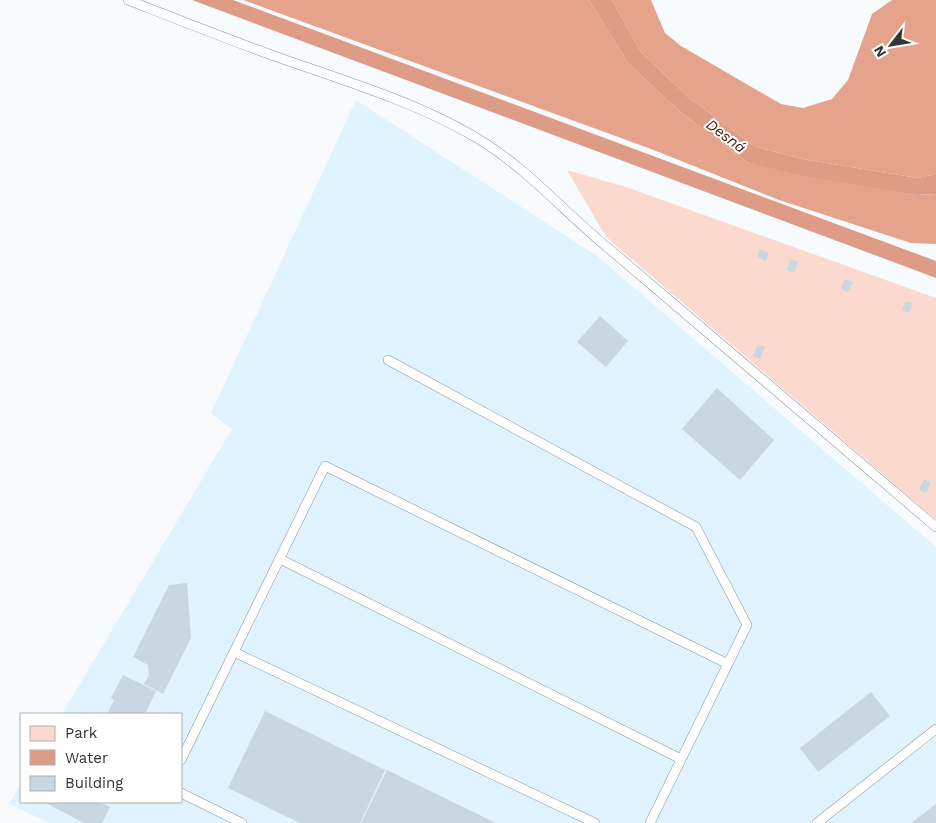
<svg xmlns="http://www.w3.org/2000/svg" width="936" height="823" font-family="'Work Sans',sans-serif">
	<style>
		.built { fill: #e1f3ff }
		.green { fill: #fcd9ce }
		.forest { fill: #e6a38c }
		.water { fill: #de9c86 }
		.building { fill: #c8d7e1 }
		.lines { fill: none; stroke-linecap: round; stroke-linejoin: round }
		.service-casing { stroke: #8896a0; stroke-width: 10 }
		.service { stroke: #fff; stroke-width: 9 }
		.labels { text-anchor: middle; dominant-baseline: central; stroke-width: 4; stroke-linejoin: round; paint-order: stroke }
		.water-label { font-size: 15px; font-style: italic; fill: #511701; stroke: #fff }
	</style>
	<rect width="100%" height="100%" fill="#f8fbfd"/>
	<path class="built" d="M 356,100 L 597,256 L 936,547 L 936,823 L 50,823 L 9,804 L 21,784 L 21,802 L 181,802 L 181,714 L 62,714 L 232,429 L 211,413 Z"/>
	<path class="green" d="M 567,170 L 626,187 L 936,298 L 936,520 L 606,237 Z"/>
	<path class="forest" d="M 243,0 L 589,0 L 628,63 L 679,111 L 747,162 L 917,195 L 936,194 L 936,244 L 911,243 L 779,200 L 651,149 Z
		M 612,0 L 651,0 L 665,33 L 681,46 L 781,104 L 803,108 L 832,99 L 848,80 L 872,14 L 892,0 L 936,0 L 936,174 L 918,178 L 802,159 L 754,146 L 689,98 L 641,52 Z"/>
	<path class="water" d="M 192,0 L 233,0 L 936,261 L 936,278 Z
		M 589,0 L 612,0 L 641,52 L 689,98 L 754,146 L 802,159 L 918,178 L 936,174 L 936,194 L 917,195 L 799,175 L 747,162 L 679,111 L 628,63 Z"/>
	<path class="building" d="M 760,249 L 769,253 L 766,261 L 757,257 Z
		M 790,259 L 798,262 L 794,273 L 787,270 Z
		M 845,279 L 853,282 L 848,292 L 841,289 Z
		M 906,301 L 913,304 L 909,313 L 902,310 Z
		M 600,316 L 628,341 L 606,367 L 577,342 Z
		M 758,344 L 765,347 L 760,359 L 753,356 Z
		M 717,388 L 774,440 L 740,480 L 682,429 Z
		M 924,479 L 931,483 L 926,493 L 919,490 Z
		M 187,583 L 191,638 L 163,694 L 144,684 L 149,675 L 148,665 L 133,657 L 169,585 Z
		M 123,675 L 156,691 L 145,714 L 107,714 L 114,700 L 111,698 Z
		M 871,692 L 890,716 L 818,772 L 800,748 Z
		M 265,711 L 385,770 L 360,823 L 300,823 L 228,788 Z
		M 387,770 L 496,823 L 361,823 Z
		M 44,802 L 99,802 L 110,807 L 102,823 L 84,823 Z
		M 936,804 L 936,823 L 911,823 Z"/>
	<g class="lines">
		<g class="service-casing">
			<path id="service" d="M 128,0 C 179,20 229,40 280,58 C 343,80 418,103 475,137 C 525,166 563,211 607,247 C 717,340 827,433 936,527
				M 388,360 L 696,527 L 747,625 L 650,823
				M 280,559 L 681,759
				M 234,652 L 595,823
				M 181,760 L 325,466 L 728,664
				M 181,793 L 242,823
				M 817,823 L 936,729"/>
		</g>
		<use href="#service" class="service"/>
	</g>
	<g class="labels">
		<g class="water-label">
			<text transform="translate(726 136) rotate(37)">Desná</text>
		</g>
	</g>
	<rect x="20" y="713" width="162" height="90" fill="#ffffff" stroke="#acafb0"/>
	<rect x="30" y="726" width="25" height="15" fill="#fcd9ce" stroke="#acafb0"/>
	<text x="65" y="738" font-size="15" fill="#30363a">Park</text>
	<rect x="30" y="750" width="25" height="15" fill="#de9c86" stroke="#acafb0"/>
	<text x="65" y="763" font-size="15" fill="#30363a">Water</text>
	<rect x="30" y="776" width="25" height="15" fill="#c8d7e1" stroke="#acafb0"/>
	<text x="65" y="788" font-size="15" fill="#30363a">Building</text>
	<g transform="translate(891 45) rotate(239)" stroke="#ffffff" stroke-width="4" paint-order="stroke">
	<path d="M0-4L9 19L0 12L-9 19Z" fill="#30363a"/>
	<text y="-8" font-size="14" font-weight="bold" text-anchor="middle" fill="#30363a">N</text>
	</g>
</svg>
